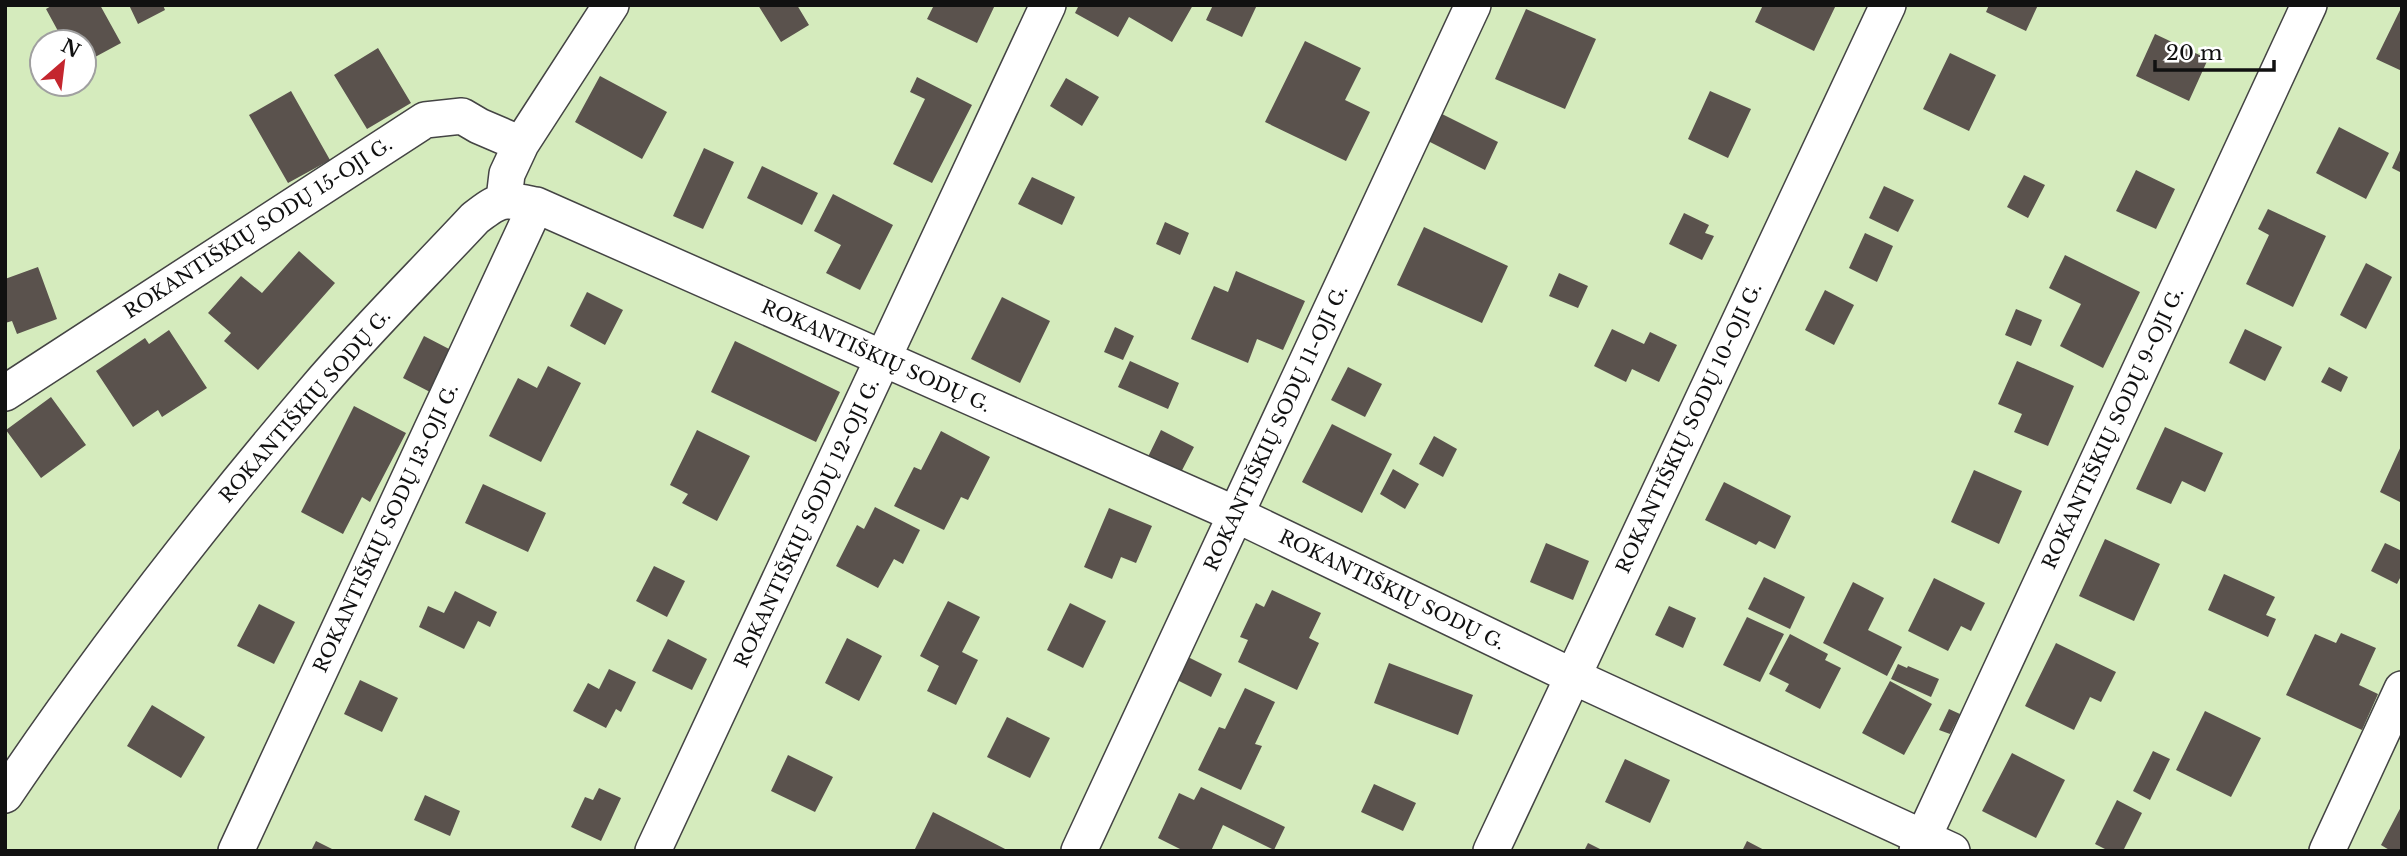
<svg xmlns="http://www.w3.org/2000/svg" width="2407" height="856" font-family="'Libre Baskerville',serif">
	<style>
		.green { fill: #d5ebbd; fill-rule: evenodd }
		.building { fill: #5a524d }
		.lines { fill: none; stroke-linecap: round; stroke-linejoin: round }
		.street-casing { stroke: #444; stroke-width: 38 }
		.street { stroke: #fff; stroke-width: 35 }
		.labels { text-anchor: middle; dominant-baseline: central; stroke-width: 7; stroke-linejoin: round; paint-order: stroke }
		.street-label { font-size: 19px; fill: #111; stroke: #fff }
	</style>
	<rect width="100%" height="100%" fill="#fffdf5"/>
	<path class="green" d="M 5,5 L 2402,5 L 2402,851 L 5,851 ZM 42,42 L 84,42 L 84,84 L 42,84 Z"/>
	<path class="building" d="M 53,5 L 100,5 L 121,43 L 84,63 L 84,42 L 64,42 L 46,9 Z
		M 129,5 L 163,5 L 165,10 L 138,24 Z
		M 758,5 L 797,5 L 809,25 L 781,42 Z
		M 934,5 L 995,5 L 977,43 L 927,19 Z
		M 1079,5 L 1193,5 L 1172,42 L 1129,17 L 1118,37 L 1075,13 Z
		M 1213,5 L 1257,5 L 1242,37 L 1206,20 Z
		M 1763,5 L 1836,5 L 1814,51 L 1755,22 Z
		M 1989,5 L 2038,5 L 2026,31 L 1986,12 Z
		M 2402,6 L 2402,71 L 2376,59 Z
		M 1526,9 L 1596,39 L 1565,109 L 1495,79 Z
		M 2155,34 L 2208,59 L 2189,101 L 2136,76 Z
		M 1305,41 L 1361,68 L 1345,100 L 1370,112 L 1346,161 L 1265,122 Z
		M 378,48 L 411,103 L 367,129 L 334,75 Z
		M 1950,53 L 1996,75 L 1969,131 L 1923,109 Z
		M 600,76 L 667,112 L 642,159 L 575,122 Z
		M 917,77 L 972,105 L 932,183 L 893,164 L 925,99 L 910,92 Z
		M 1066,78 L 1099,97 L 1082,126 L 1050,106 Z
		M 291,91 L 330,160 L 288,183 L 249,115 Z
		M 1710,91 L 1751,109 L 1728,158 L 1688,139 Z
		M 1442,114 L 1498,142 L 1485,170 L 1428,141 Z
		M 2339,127 L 2389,153 L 2366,199 L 2316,173 Z
		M 2402,146 L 2402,173 L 2392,168 Z
		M 704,148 L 734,162 L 703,229 L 673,216 Z
		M 762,166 L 818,193 L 802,225 L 747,198 Z
		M 2136,170 L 2175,189 L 2156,229 L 2116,211 Z
		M 2024,175 L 2045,185 L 2028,218 L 2007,207 Z
		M 1032,177 L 1075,197 L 1062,225 L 1018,204 Z
		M 1884,186 L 1914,200 L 1898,232 L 1869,218 Z
		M 833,194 L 893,225 L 860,290 L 826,273 L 841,245 L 814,231 Z
		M 2268,209 L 2326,236 L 2293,307 L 2246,284 L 2269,235 L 2258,229 Z
		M 1684,213 L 1709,225 L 1705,233 L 1714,236 L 1702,260 L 1669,244 Z
		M 1165,222 L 1189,233 L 1180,255 L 1156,244 Z
		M 1424,227 L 1508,266 L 1482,323 L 1397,285 Z
		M 1865,233 L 1893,246 L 1877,282 L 1849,268 Z
		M 299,251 L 335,283 L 258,370 L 224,341 L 231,333 L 208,313 L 241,276 L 262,293 Z
		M 2065,255 L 2140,292 L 2103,368 L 2060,346 L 2081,304 L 2049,288 Z
		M 2366,263 L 2392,277 L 2366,329 L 2340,315 Z
		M 38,267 L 57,319 L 17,334 L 12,321 L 5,323 L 5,279 Z
		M 1236,271 L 1305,301 L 1283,350 L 1257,339 L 1248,363 L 1191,339 L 1214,286 L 1228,292 Z
		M 1559,273 L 1588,286 L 1578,308 L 1549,296 Z
		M 1825,290 L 1854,305 L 1834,345 L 1805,330 Z
		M 587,292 L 623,310 L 605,345 L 570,326 Z
		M 1002,297 L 1050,321 L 1020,383 L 971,359 Z
		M 2016,309 L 2042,320 L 2031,346 L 2005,335 Z
		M 1115,327 L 1134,336 L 1123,360 L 1104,352 Z
		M 1612,329 L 1644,344 L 1650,332 L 1677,345 L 1659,382 L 1632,369 L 1626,382 L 1594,366 Z
		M 2245,329 L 2282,347 L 2265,381 L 2229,363 Z
		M 169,330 L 207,388 L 162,417 L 158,410 L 133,427 L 96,371 L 145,338 L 149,344 Z
		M 424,336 L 451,350 L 430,392 L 403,378 Z
		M 735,341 L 840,392 L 816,442 L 711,392 Z
		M 1130,361 L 1179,383 L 1168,409 L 1118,387 Z
		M 2017,361 L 2074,386 L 2048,446 L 2014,432 L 2022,414 L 1998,404 Z
		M 548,366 L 581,383 L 541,462 L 489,436 L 518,378 L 537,388 Z
		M 1348,367 L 1382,384 L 1365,417 L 1331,400 Z
		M 2329,367 L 2348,377 L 2341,392 L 2321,382 Z
		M 51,397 L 86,445 L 41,478 L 6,430 Z
		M 354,406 L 406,433 L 370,502 L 362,497 L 343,534 L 301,512 Z
		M 1332,424 L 1392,454 L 1362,513 L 1302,482 Z
		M 2165,427 L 2223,453 L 2205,492 L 2182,481 L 2171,504 L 2136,489 Z
		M 697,430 L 750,456 L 717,521 L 682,503 L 688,494 L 670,485 Z
		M 1161,430 L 1194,447 L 1177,480 L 1145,463 Z
		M 941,431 L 990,457 L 968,500 L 961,497 L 944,530 L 894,506 L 914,467 L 921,470 Z
		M 1434,436 L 1457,449 L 1443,477 L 1419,464 Z
		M 2402,444 L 2402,503 L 2380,492 Z
		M 1393,469 L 1419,484 L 1405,509 L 1380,494 Z
		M 1974,470 L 2022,491 L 1999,544 L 1951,522 Z
		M 1724,482 L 1791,516 L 1775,549 L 1759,541 L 1756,545 L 1705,520 Z
		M 483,484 L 546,513 L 528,552 L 465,523 Z
		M 875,507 L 920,530 L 903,564 L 894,559 L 878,588 L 836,566 L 857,525 L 864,529 Z
		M 1109,508 L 1152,526 L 1136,563 L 1121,557 L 1112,579 L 1084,567 Z
		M 2105,539 L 2160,564 L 2134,621 L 2079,596 Z
		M 1546,543 L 1589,561 L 1573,600 L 1530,582 Z
		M 2385,543 L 2402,551 L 2402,574 L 2397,584 L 2371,571 Z
		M 654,566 L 685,581 L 667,617 L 636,601 Z
		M 2224,574 L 2275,597 L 2266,615 L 2276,619 L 2268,637 L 2208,610 Z
		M 1764,577 L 1805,597 L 1790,629 L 1748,609 Z
		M 1934,578 L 1985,603 L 1971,631 L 1961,626 L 1948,651 L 1908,631 Z
		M 1853,582 L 1884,598 L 1868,630 L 1902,647 L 1887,676 L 1823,643 Z
		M 1272,590 L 1321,613 L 1309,638 L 1319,643 L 1297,690 L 1238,662 L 1248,640 L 1240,637 L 1256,603 L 1264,607 Z
		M 455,591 L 497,612 L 490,627 L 478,621 L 464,649 L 419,627 L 428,606 L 444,613 Z
		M 948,601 L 980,617 L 962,652 L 978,660 L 956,705 L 927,691 L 939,666 L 920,656 Z
		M 1070,603 L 1106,621 L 1083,668 L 1047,650 Z
		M 259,604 L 295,622 L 274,664 L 237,646 Z
		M 1669,606 L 1696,618 L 1683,648 L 1655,635 Z
		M 1747,617 L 1784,634 L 1760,682 L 1723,665 Z
		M 2341,633 L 2376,648 L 2359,685 L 2378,694 L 2362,730 L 2286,695 L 2315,634 L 2336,643 Z
		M 1790,634 L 1828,654 L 1825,660 L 1841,668 L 1820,709 L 1785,691 L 1789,684 L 1769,674 Z
		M 847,638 L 882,656 L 859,701 L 825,683 Z
		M 668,639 L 707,659 L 692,690 L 652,671 Z
		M 2056,643 L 2116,672 L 2101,702 L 2090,697 L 2074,730 L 2025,706 Z
		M 1186,656 L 1222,674 L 1211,697 L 1175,679 Z
		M 1389,663 L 1473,695 L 1458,735 L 1374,703 Z
		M 1898,664 L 1907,668 L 1908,666 L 1939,679 L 1931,697 L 1891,679 Z
		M 609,669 L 636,682 L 621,712 L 616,709 L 606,728 L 573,711 L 588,683 L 599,689 Z
		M 360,680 L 398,698 L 382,732 L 344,714 Z
		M 1890,681 L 1932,704 L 1904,755 L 1862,733 Z
		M 1245,688 L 1275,702 L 1255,744 L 1262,746 L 1241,790 L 1198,770 L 1219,727 L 1225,729 Z
		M 152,705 L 205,737 L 181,778 L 127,746 Z
		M 1949,709 L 1960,714 L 1950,734 L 1939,730 Z
		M 2205,711 L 2261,738 L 2231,797 L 2176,770 Z
		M 1007,717 L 1050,738 L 1030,778 L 987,757 Z
		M 2153,751 L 2170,759 L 2150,800 L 2133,791 Z
		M 2012,753 L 2065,780 L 2036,838 L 1982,811 Z
		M 788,755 L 833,777 L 815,812 L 771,791 Z
		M 1625,759 L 1670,780 L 1650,823 L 1605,802 Z
		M 1374,784 L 1416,803 L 1403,831 L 1361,812 Z
		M 1201,787 L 1285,827 L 1274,850 L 1223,825 L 1211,851 L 1184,851 L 1158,838 L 1179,793 L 1194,800 Z
		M 599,788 L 621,798 L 601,841 L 571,827 L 585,797 L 593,800 Z
		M 425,795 L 460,811 L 450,836 L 414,820 Z
		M 2117,800 L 2142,813 L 2123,851 L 2109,851 L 2095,844 Z
		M 2402,805 L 2402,851 L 2391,851 L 2381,845 Z
		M 933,812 L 1009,851 L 914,851 Z
		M 316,841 L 336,851 L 311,851 Z
		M 1747,841 L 1766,851 L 1742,851 Z
		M 1588,843 L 1604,851 L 1584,851 Z"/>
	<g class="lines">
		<g class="street-casing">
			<path id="street" d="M 504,199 L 507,174 L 521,144 L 611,5
				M 5,393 L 425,120 L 462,116 L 479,126 L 521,144
				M 5,795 C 100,654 205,519 315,390 C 366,330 422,275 475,218 C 502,197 503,199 536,205 L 1235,514 L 1572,676 L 1952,851
				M 236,851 L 536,205
				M 653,851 L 1048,5
				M 1079,851 L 1473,5
				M 1491,851 L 1888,5
				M 1917,851 L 2309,5
				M 2327,851 L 2402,689"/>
		</g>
		<use href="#street" class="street"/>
	</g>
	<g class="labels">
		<g class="street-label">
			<text transform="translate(258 228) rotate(-33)">ROKANTIŠKIŲ SODŲ 15-OJI G.</text>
			<text transform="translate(876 356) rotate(24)">ROKANTIŠKIŲ SODŲ G.</text>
			<text transform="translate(305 406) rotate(-49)">ROKANTIŠKIŲ SODŲ G.</text>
			<text transform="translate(1276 428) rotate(-65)">ROKANTIŠKIŲ SODŲ 11-OJI G.</text>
			<text transform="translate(1689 428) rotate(-65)">ROKANTIŠKIŲ SODŲ 10-OJI G.</text>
			<text transform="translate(2113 428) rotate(-65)">ROKANTIŠKIŲ SODŲ 9-OJI G.</text>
			<text transform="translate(807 523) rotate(-65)">ROKANTIŠKIŲ SODŲ 12-OJI G.</text>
			<text transform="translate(386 528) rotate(-65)">ROKANTIŠKIŲ SODŲ 13-OJI G.</text>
			<text transform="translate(1392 590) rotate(26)">ROKANTIŠKIŲ SODŲ G.</text>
		</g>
	</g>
	<rect width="2407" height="856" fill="none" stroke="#111111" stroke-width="14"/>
	<g transform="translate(63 63) rotate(28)"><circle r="33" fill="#ffffff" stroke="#a0a0a0" stroke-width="2"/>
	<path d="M0-5L12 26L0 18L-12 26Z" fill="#c4262e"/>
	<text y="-10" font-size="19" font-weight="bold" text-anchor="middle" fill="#111111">N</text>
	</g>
	<path d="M2155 60v10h119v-10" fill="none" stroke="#111111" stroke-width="3.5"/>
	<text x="2166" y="60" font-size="21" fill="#111111" stroke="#ffffff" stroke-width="5" paint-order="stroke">20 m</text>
</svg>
